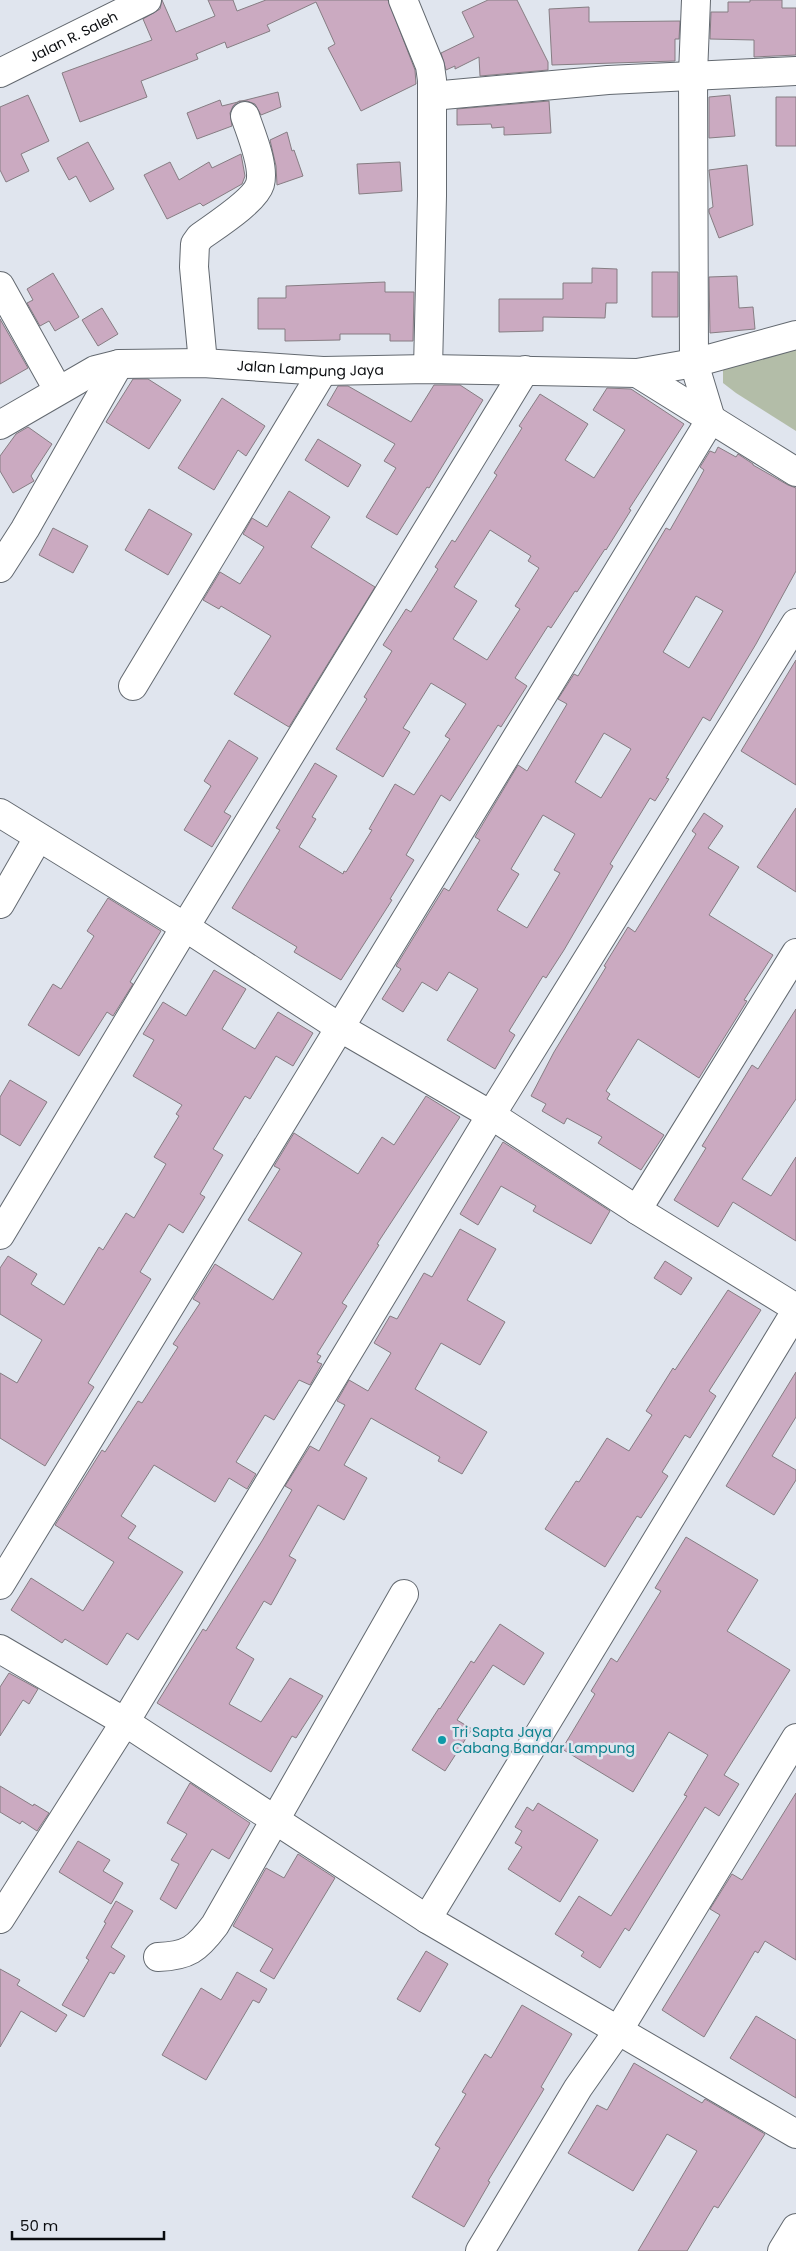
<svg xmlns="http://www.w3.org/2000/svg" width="796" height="2251" font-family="Poppins,sans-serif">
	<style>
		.green { fill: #b3bda8 }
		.building { fill: #cbaac1; stroke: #867d83; fill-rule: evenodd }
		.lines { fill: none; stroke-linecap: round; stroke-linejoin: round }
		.minor-casing { stroke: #636970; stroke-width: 30 }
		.major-casing { stroke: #636970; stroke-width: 30 }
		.minor { stroke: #fff; stroke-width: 28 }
		.major { stroke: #fff; stroke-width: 28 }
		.culture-dot { fill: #0f9aa8; stroke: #e0e5ee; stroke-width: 2 }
		.labels { text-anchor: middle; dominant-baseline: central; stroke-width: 5; stroke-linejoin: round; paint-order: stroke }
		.street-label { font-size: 14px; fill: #0a0c0f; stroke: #e0e5ee }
		.culture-label { font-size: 14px; fill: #0d838f; stroke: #e0e5ee; text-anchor: start }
	</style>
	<rect width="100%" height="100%" fill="#e0e5ee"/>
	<path class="green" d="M 796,342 L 796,431 L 736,393 L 723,383 L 723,370 L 731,359 Z"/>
	<path class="building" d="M 162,0 L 176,32 L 215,16 L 208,0 L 233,0 L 237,11 L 266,0 L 388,0 L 415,70 L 416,84 L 361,111 L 328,48 L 335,44 L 316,2 L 267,25 L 270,31 L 227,48 L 225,42 L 196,54 L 198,59 L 141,81 L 147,97 L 80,122 L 62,73 L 152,40 L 143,19 L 160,9 Z
		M 488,0 L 517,0 L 548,62 L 548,70 L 480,76 L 479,57 L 455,69 L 455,66 L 446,70 L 441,53 L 474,37 L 462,12 Z
		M 750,0 L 782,0 L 782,8 L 796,8 L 796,55 L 754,57 L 754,40 L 710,39 L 711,12 L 728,12 L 728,2 L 750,2 Z
		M 589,7 L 589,22 L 680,21 L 679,39 L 675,39 L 675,61 L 552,65 L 549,9 Z
		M 278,92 L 281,107 L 261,115 L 255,104 L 247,101 L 239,101 L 233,106 L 230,113 L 232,126 L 197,139 L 187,113 L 220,100 L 222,106 Z
		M 28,95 L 49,141 L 21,154 L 29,171 L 6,182 L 0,170 L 0,107 Z
		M 730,95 L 735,136 L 709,138 L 709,97 Z
		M 776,97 L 796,97 L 796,146 L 776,146 Z
		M 549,101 L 551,133 L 504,135 L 504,127 L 492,128 L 491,124 L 457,125 L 457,109 Z
		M 287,132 L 292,151 L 294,150 L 303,176 L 277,185 L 276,166 L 270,140 Z
		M 88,142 L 114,189 L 90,202 L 76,176 L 69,180 L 57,158 Z
		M 241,154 L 245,176 L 242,184 L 203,206 L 200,203 L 167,219 L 144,175 L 170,162 L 179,180 L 209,162 L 212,168 Z
		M 400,162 L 402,191 L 359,194 L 357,164 Z
		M 747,165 L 753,225 L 719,238 L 709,212 L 709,209 L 713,207 L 709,170 Z
		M 592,268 L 617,269 L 617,303 L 606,303 L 605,318 L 543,317 L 543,331 L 499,332 L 499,299 L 563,299 L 563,283 L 592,283 Z
		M 652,272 L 678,272 L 678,317 L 652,317 Z
		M 53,273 L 79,317 L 55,331 L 49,321 L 40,326 L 27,303 L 33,300 L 27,289 Z
		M 737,276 L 739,308 L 753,307 L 755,329 L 710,333 L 709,277 Z
		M 385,282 L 385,292 L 414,292 L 413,341 L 390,341 L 390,334 L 340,334 L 340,340 L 285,341 L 285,329 L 258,329 L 258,298 L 286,298 L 286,286 Z
		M 102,308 L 118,334 L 98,346 L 82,320 Z
		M 0,319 L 28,368 L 0,384 Z
		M 133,379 L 148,379 L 181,400 L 149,449 L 106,422 Z
		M 434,385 L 460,385 L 483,400 L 429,488 L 427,487 L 397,535 L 366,517 L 396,468 L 384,461 L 395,444 L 327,405 L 338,386 L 348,386 L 411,422 Z
		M 607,388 L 631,389 L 684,424 L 629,509 L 631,510 L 606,550 L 605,549 L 577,592 L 575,591 L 551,628 L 548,626 L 515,678 L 527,686 L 501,727 L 498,725 L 450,801 L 441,795 L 406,855 L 414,860 L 390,899 L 392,900 L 341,980 L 294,952 L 297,947 L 232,908 L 280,830 L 276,828 L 315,763 L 337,776 L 312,817 L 316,819 L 299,847 L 343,874 L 344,871 L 346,872 L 372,830 L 369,829 L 395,784 L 414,795 L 450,739 L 445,736 L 466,704 L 431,683 L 403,728 L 410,732 L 383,777 L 336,749 L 367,699 L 364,697 L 392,651 L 383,645 L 406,609 L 411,612 L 438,569 L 435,567 L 452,540 L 455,542 L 497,475 L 494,473 L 522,428 L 519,426 L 540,394 L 588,424 L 565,460 L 594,478 L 625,430 L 593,410 ZM 490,530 L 531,556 L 528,561 L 539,568 L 515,606 L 520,609 L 487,660 L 453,639 L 477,601 L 454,587 Z
		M 222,398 L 265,426 L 246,456 L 238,450 L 214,490 L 178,468 Z
		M 28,427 L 52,444 L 31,476 L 34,481 L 13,493 L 0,471 L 0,456 L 16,434 Z
		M 318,439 L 361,465 L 348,487 L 305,460 Z
		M 718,447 L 736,457 L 738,454 L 753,464 L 753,465 L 788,485 L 796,488 L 796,571 L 756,644 L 710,721 L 703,717 L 666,778 L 669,779 L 655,801 L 650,798 L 610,864 L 613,866 L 564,950 L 546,978 L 543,976 L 509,1031 L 515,1035 L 495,1069 L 447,1040 L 478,989 L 449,972 L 437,991 L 422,982 L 403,1012 L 382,999 L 401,969 L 396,966 L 444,888 L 449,891 L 480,840 L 475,837 L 518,765 L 527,771 L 567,704 L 558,699 L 574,674 L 578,676 L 666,528 L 670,530 L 698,481 L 704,470 L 700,467 L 710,451 L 715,453 ZM 696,596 L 723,611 L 689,668 L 663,652 ZM 604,733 L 631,749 L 601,798 L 575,782 ZM 543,815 L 575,834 L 554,870 L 560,873 L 527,928 L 497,910 L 519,874 L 511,869 Z
		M 289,491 L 330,517 L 311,547 L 375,587 L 289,727 L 234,694 L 271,636 L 221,606 L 219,609 L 203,600 L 220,572 L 240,584 L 264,547 L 243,534 L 252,518 L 267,527 Z
		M 149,509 L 192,534 L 168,575 L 125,550 Z
		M 53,528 L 88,546 L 73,573 L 39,555 Z
		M 796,660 L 796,785 L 741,751 Z
		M 229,740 L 258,758 L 224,812 L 231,816 L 212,847 L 184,830 L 211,786 L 204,781 Z
		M 796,808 L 796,892 L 757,867 Z
		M 704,813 L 723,826 L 708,848 L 739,867 L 709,915 L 773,955 L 744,1000 L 747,1001 L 699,1078 L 638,1039 L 606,1091 L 610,1094 L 607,1099 L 664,1135 L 641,1170 L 598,1143 L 602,1137 L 567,1118 L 564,1124 L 542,1111 L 546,1104 L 531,1096 L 554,1052 L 606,967 L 604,966 L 628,927 L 635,932 L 696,834 L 692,831 Z
		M 108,898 L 161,931 L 130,982 L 133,984 L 113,1016 L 107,1012 L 79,1056 L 28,1025 L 53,984 L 61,989 L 94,936 L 87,931 Z
		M 214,970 L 246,989 L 222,1029 L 255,1049 L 278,1012 L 313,1033 L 293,1066 L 276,1056 L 250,1099 L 245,1096 L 213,1149 L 223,1155 L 200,1194 L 205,1197 L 183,1233 L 169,1224 L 140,1272 L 151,1279 L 88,1383 L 94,1387 L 45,1466 L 0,1438 L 0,1373 L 17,1383 L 42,1340 L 0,1314 L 0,1268 L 8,1256 L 37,1274 L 31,1284 L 64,1305 L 99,1247 L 103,1250 L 126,1213 L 134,1218 L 166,1164 L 154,1157 L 179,1116 L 176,1114 L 182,1105 L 133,1076 L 154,1040 L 143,1034 L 163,1002 L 186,1016 Z
		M 796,1009 L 796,1099 L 742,1179 L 771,1196 L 796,1157 L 796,1241 L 733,1202 L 718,1227 L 674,1200 L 706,1148 L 702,1146 L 752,1065 L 758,1069 Z
		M 10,1080 L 47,1102 L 20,1146 L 0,1134 L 0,1097 Z
		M 426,1096 L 460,1117 L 377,1244 L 379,1245 L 342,1303 L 347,1306 L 317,1354 L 321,1356 L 317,1362 L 322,1364 L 310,1385 L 299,1380 L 274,1420 L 265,1415 L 236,1462 L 256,1474 L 247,1489 L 229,1478 L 215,1502 L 154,1465 L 121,1516 L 136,1526 L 128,1538 L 183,1572 L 138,1640 L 127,1633 L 107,1665 L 65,1639 L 62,1643 L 11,1610 L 31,1578 L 83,1611 L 114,1562 L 55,1525 L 102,1450 L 105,1452 L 138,1401 L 142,1403 L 178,1347 L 173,1344 L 200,1303 L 193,1299 L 215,1264 L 273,1300 L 302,1253 L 248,1220 L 280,1169 L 274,1166 L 294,1133 L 358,1174 L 382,1137 L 394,1145 Z
		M 503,1142 L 610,1211 L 591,1244 L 533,1211 L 536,1206 L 501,1186 L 478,1225 L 460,1214 Z
		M 460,1229 L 496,1249 L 467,1300 L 505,1322 L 480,1365 L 441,1343 L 415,1389 L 487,1432 L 462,1474 L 438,1461 L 440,1457 L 371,1418 L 344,1465 L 367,1478 L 344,1520 L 318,1505 L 289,1556 L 296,1560 L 271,1605 L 264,1601 L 236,1648 L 254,1659 L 229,1704 L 261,1722 L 290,1678 L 323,1696 L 296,1738 L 292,1736 L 271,1772 L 157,1703 L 203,1629 L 206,1631 L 262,1541 L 292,1490 L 285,1486 L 310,1446 L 319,1451 L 345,1405 L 337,1401 L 349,1380 L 368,1391 L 391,1353 L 374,1343 L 390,1316 L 397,1319 L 424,1273 L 432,1277 Z
		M 665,1261 L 692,1278 L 681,1295 L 654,1278 Z
		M 728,1290 L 761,1310 L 709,1391 L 716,1396 L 690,1438 L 685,1435 L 662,1472 L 668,1476 L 641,1518 L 637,1516 L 605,1567 L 545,1529 L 576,1481 L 579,1482 L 607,1438 L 629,1451 L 652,1415 L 646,1411 L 673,1368 L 675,1370 Z
		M 796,1372 L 796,1417 L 772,1456 L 796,1470 L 796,1480 L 774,1515 L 726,1486 Z
		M 686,1537 L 758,1580 L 727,1631 L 790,1670 L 724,1775 L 739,1784 L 719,1816 L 705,1807 L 629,1931 L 625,1928 L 600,1968 L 581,1956 L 584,1952 L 555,1934 L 579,1896 L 611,1916 L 687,1796 L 684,1795 L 708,1755 L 669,1732 L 633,1792 L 562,1749 L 595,1694 L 591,1691 L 611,1658 L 617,1662 L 661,1591 L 655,1588 Z
		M 500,1624 L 544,1653 L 524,1685 L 493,1665 L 457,1720 L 472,1729 L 445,1771 L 412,1750 L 439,1708 L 440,1709 L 471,1661 L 474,1663 Z
		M 9,1673 L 38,1689 L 29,1704 L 23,1700 L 0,1736 L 0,1687 Z
		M 190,1783 L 250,1823 L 229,1859 L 212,1849 L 176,1909 L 160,1899 L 179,1864 L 171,1860 L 187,1834 L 167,1823 Z
		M 0,1786 L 33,1806 L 34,1804 L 49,1813 L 37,1831 L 22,1821 L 20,1824 L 0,1812 Z
		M 796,1793 L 796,1960 L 765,1941 L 758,1953 L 755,1951 L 704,2037 L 662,2010 L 720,1915 L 710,1909 L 732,1874 L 742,1880 Z
		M 538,1803 L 598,1840 L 560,1902 L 508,1869 L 522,1847 L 515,1843 L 522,1831 L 515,1827 L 527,1807 L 533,1811 Z
		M 78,1841 L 110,1860 L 103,1871 L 123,1883 L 111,1904 L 59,1872 Z
		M 298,1854 L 335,1878 L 274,1979 L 260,1971 L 273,1949 L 233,1926 L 266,1868 L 284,1878 Z
		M 116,1901 L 133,1911 L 111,1947 L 125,1956 L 114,1974 L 110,1972 L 84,2017 L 62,2005 L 89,1960 L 86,1958 L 106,1923 L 104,1922 Z
		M 426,1951 L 448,1964 L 420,2012 L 397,1999 Z
		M 0,1969 L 20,1980 L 17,1985 L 67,2015 L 56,2032 L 21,2011 L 0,2047 Z
		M 237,1972 L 267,1989 L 259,2003 L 253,2000 L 206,2080 L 162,2055 L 201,1988 L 221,2000 Z
		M 522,2005 L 572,2034 L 541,2087 L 544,2089 L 488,2181 L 490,2182 L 464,2227 L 412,2197 L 440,2148 L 435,2145 L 466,2094 L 462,2092 L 485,2054 L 491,2058 Z
		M 756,2016 L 796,2040 L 796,2098 L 730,2058 Z
		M 634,2063 L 702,2103 L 705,2099 L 765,2134 L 718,2208 L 714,2206 L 687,2251 L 638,2251 L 697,2151 L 667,2134 L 633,2191 L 568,2153 L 597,2105 L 607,2110 Z"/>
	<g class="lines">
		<g class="minor-casing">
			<g id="minor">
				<path d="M 403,0 L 430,66 L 432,80 L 432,196 L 428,369"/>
				<path id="s1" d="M 0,73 L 147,0"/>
				<path d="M 432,96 L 608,80 L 796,71"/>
				<path d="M 0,286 L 58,390"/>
				<path d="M 203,363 L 194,267 L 195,244 L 200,237 C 215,226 255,201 260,184 C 265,166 251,134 245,116"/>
				<path d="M 637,373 L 796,472"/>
				<path id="s2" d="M 0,425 L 95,370 L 119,364 L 203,363 L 323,371 L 428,369 L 637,373 L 694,363 L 796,335"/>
				<path d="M 0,568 L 25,529 L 119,364"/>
				<path d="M 133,686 L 323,371"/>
				<path d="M 0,813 L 185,927 L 339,1027 L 491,1115 L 637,1210 L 796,1308"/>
				<path d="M 0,904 L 38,838"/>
				<path d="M 637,1210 L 796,953"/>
				<path d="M 0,1235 L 185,927 L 525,370"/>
				<path d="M 0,1585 L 711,419 L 694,363 L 693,74 L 696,0"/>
				<path d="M 0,1649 L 125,1722 L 427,1919 L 796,2134"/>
				<path d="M 0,1919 L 125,1722 L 491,1115 L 796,623"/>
				<path d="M 427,1919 L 796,1311"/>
				<path d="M 158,1957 C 188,1956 197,1949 215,1925 L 404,1594"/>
				<path d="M 480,2251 L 578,2088 L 618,2031 L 796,1738"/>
			</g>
		</g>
		<g class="major-casing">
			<path id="major" d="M 782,2251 L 796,2228"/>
		</g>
		<use href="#minor" class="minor"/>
		<use href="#major" class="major"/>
	</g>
	<circle class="culture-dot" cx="442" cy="1740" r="5"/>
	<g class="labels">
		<g class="street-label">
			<text stroke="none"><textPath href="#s1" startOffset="82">Jalan R. Saleh</textPath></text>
			<text stroke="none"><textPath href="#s2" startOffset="326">Jalan Lampung Jaya</textPath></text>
		</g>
		<g class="culture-label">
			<text x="452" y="1732">Tri Sapta Jaya<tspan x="452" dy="16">Cabang Bandar Lampung</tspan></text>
		</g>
	</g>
	<path d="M12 2231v8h152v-8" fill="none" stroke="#0a0c0f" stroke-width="2.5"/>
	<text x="20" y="2231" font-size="15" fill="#0a0c0f" stroke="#e0e5ee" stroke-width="4" paint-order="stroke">50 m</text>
</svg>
